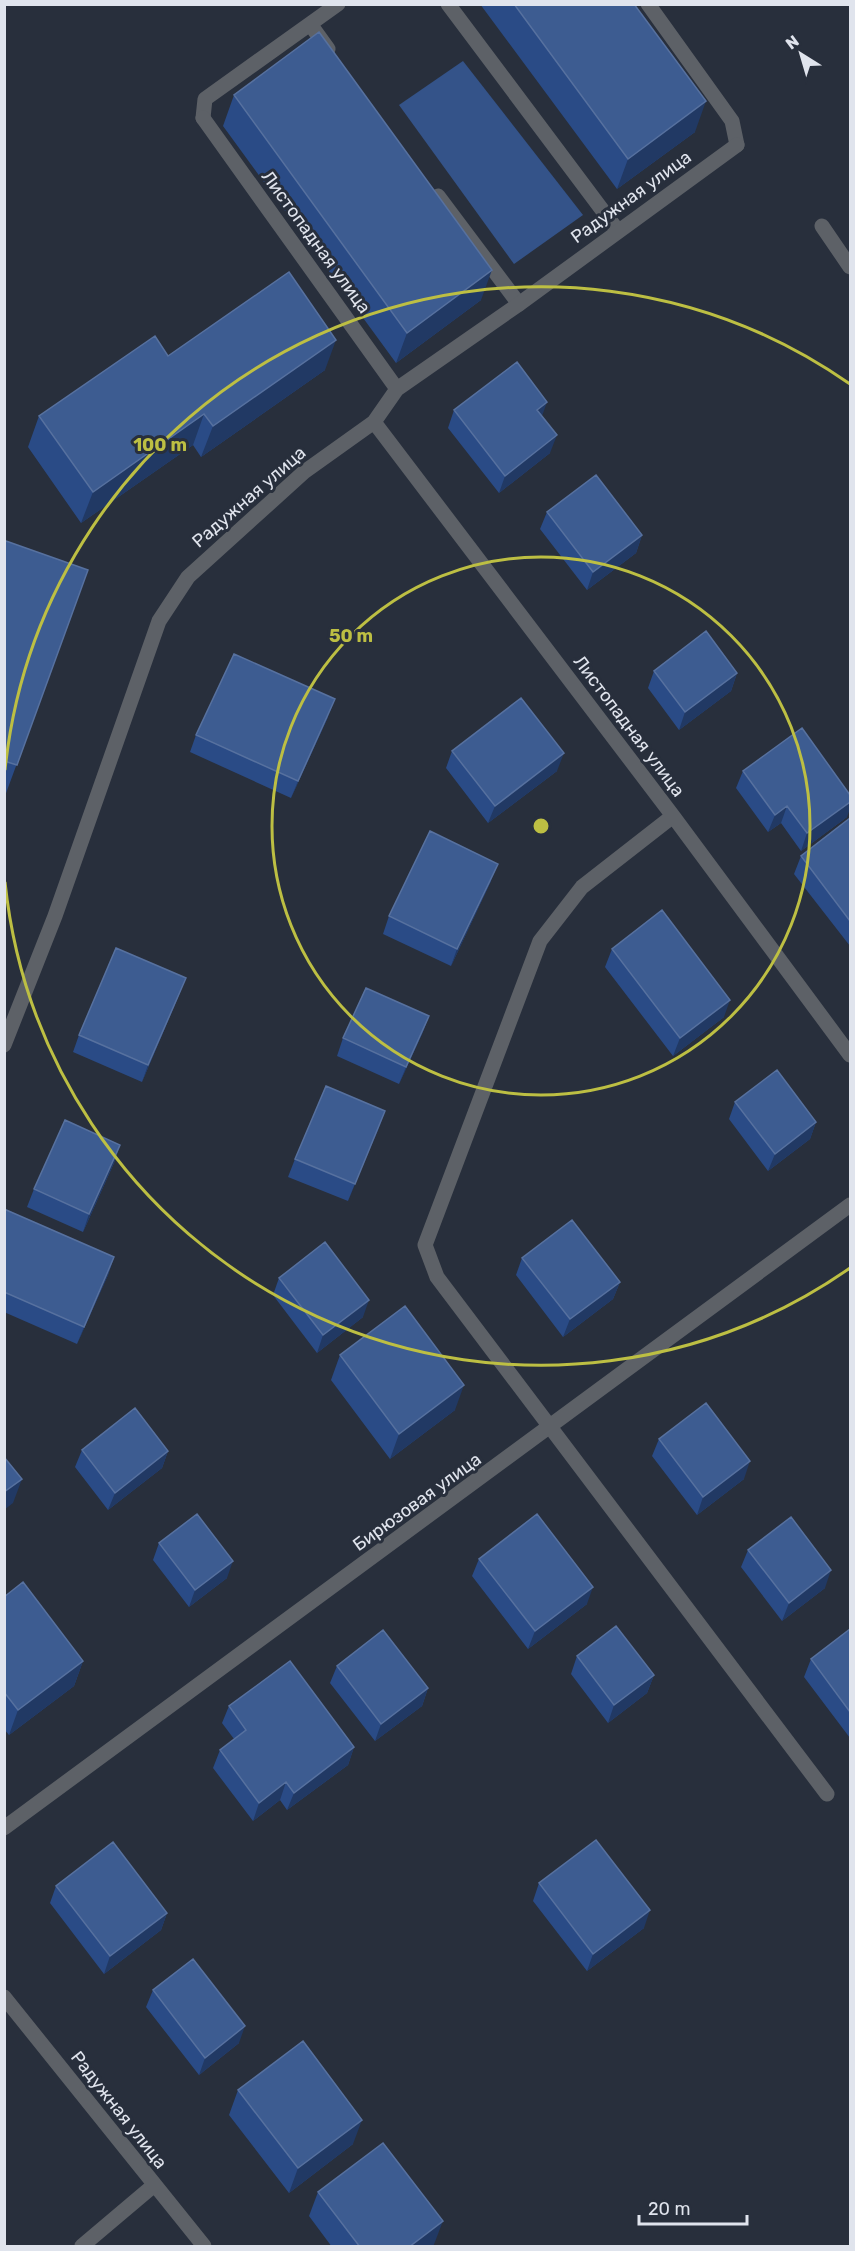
<svg xmlns="http://www.w3.org/2000/svg" width="855" height="2251" font-family="Rubik,sans-serif">
	<style>
		.green { fill: #345389 }
		.lines { fill: none; stroke-linecap: round; stroke-linejoin: round }
		.service { stroke: #5d6167; stroke-width: 15 }
		.minor { stroke: #5d6167; stroke-width: 15 }
		.wall { fill: #2a4b86 }
		.shaded-wall { fill: #213964 }
		.building { fill: #3d5c91; stroke: #57719f; stroke-width: 1.5 }
		.ring { fill: none; stroke: #bdbf43; stroke-width: 3 }
		.labels { text-anchor: middle; dominant-baseline: central; stroke-width: 6; stroke-linejoin: round; paint-order: stroke }
		.street-label { font-size: 18px; fill: #e0e4ed; stroke: #282f3c }
		.centre { fill: #bdbf43; stroke: #282f3c; stroke-width: 3 }
		.ring-label { font-size: 18px; text-anchor: middle; font-weight: bold; fill: #bdbf43; stroke: #282f3c; stroke-width: 6; stroke-linejoin: round; paint-order: stroke }
	</style>
	<rect width="100%" height="100%" fill="#282f3c"/>
	<path class="green" d="M 463,61 L 583,215 L 514,264 L 399,105 Z"/>
	<g class="lines">
		<path class="service" d="M 448,4 L 618,231
			M 648,4 L 732,121 L 737,145
			M 310,24 L 328,49
			M 203,118 L 205,99 L 338,4
			M 438,196 L 519,304"/>
		<path class="minor" d="M 203,118 L 397,389
			M 822,226 L 850,267
			M 374,422 L 673,816 L 850,1055
			M 673,816 L 582,887 L 540,941 L 425,1245 L 437,1277 L 827,1794
			M 4,1045 L 55,916 L 159,621 L 188,577 L 304,472 L 374,422 L 397,389 L 519,304 L 737,145
			M 4,1828 L 850,1205
			M 4,1997 L 204,2246
			M 82,2246 L 153,2186"/>
	</g>
	<path class="wall" d="M 480,4 L 634,4 L 695,132 L 617,189 Z
		M 234,95 L 481,300 L 396,363 L 223,126 Z
		M 168,356 L 325,370 L 201,457 L 193,445 L 81,523 L 28,447 L 39,416 Z
		M 454,410 L 550,453 L 499,493 L 448,428 Z
		M 547,512 L 642,535 L 636,553 L 587,590 L 540,529 Z
		M 4,544 L 88,570 L 5,796 L 4,795 Z
		M 654,671 L 737,673 L 731,691 L 679,730 L 648,688 Z
		M 328,717 L 291,798 L 190,752 L 196,735 Z
		M 452,751 L 557,771 L 488,823 L 446,768 Z
		M 743,771 L 847,817 L 801,851 L 781,823 L 768,832 L 736,788 Z
		M 850,818 L 850,946 L 794,874 L 801,856 Z
		M 491,881 L 451,966 L 383,934 L 389,916 Z
		M 612,949 L 724,1017 L 673,1056 L 605,967 Z
		M 186,978 L 179,995 L 142,1082 L 73,1052 L 79,1035 Z
		M 429,1016 L 422,1034 L 399,1084 L 337,1056 L 343,1038 Z
		M 735,1102 L 816,1122 L 810,1139 L 768,1171 L 729,1119 Z
		M 385,1111 L 348,1201 L 288,1177 L 295,1159 Z
		M 120,1145 L 114,1163 L 83,1232 L 27,1207 L 34,1189 Z
		M 4,1209 L 114,1257 L 108,1275 L 77,1344 L 4,1312 Z
		M 522,1258 L 620,1282 L 613,1299 L 563,1337 L 516,1275 Z
		M 279,1278 L 363,1317 L 317,1353 L 273,1295 Z
		M 340,1355 L 455,1410 L 390,1459 L 331,1380 Z
		M 659,1439 L 744,1479 L 697,1515 L 652,1456 Z
		M 82,1450 L 168,1451 L 162,1468 L 108,1510 L 75,1467 Z
		M 159,1543 L 227,1578 L 189,1607 L 153,1560 Z
		M 748,1550 L 825,1588 L 782,1621 L 741,1567 Z
		M 479,1559 L 587,1604 L 528,1649 L 472,1576 Z
		M 4,1597 L 83,1661 L 74,1686 L 9,1735 L 4,1729 Z
		M 850,1629 L 850,1738 L 804,1677 L 811,1659 Z
		M 577,1656 L 654,1675 L 647,1693 L 608,1723 L 571,1674 Z
		M 337,1666 L 428,1688 L 422,1706 L 375,1741 L 330,1683 Z
		M 229,1706 L 354,1747 L 348,1765 L 287,1810 L 280,1800 L 253,1821 L 213,1768 L 220,1750 L 234,1739 L 222,1723 Z
		M 539,1883 L 644,1928 L 587,1971 L 533,1901 Z
		M 56,1886 L 167,1913 L 161,1930 L 104,1974 L 50,1903 Z
		M 153,1990 L 239,2043 L 199,2075 L 146,2007 Z
		M 238,2090 L 353,2144 L 289,2193 L 229,2115 Z
		M 318,2192 L 434,2246 L 332,2247 L 309,2216 Z"/>
	<path class="shaded-wall" d="M 706,101 L 695,132 L 617,189 L 628,159 Z
		M 492,270 L 481,300 L 396,363 L 407,333 Z
		M 336,340 L 325,370 L 201,457 L 213,426 Z
		M 547,402 L 541,419 L 537,410 Z
		M 204,414 L 193,445 L 81,523 L 93,492 Z
		M 557,435 L 550,453 L 499,493 L 505,476 Z
		M 642,535 L 636,553 L 587,590 L 593,572 Z
		M 737,673 L 731,691 L 679,730 L 685,712 Z
		M 335,699 L 328,717 L 291,798 L 298,781 Z
		M 564,753 L 557,771 L 488,823 L 495,806 Z
		M 850,802 L 850,809 L 847,817 L 801,851 L 807,833 Z
		M 787,806 L 781,823 L 768,832 L 775,815 Z
		M 498,864 L 491,881 L 451,966 L 457,949 Z
		M 186,978 L 179,995 L 142,1082 L 148,1065 Z
		M 730,1000 L 724,1017 L 673,1056 L 680,1038 Z
		M 429,1016 L 422,1034 L 399,1084 L 406,1067 Z
		M 385,1111 L 379,1128 L 348,1201 L 355,1184 Z
		M 816,1122 L 810,1139 L 768,1171 L 775,1154 Z
		M 120,1145 L 114,1163 L 83,1232 L 89,1214 Z
		M 114,1257 L 108,1275 L 77,1344 L 84,1327 Z
		M 620,1282 L 613,1299 L 563,1337 L 570,1319 Z
		M 369,1300 L 363,1317 L 317,1353 L 323,1335 Z
		M 464,1385 L 455,1410 L 390,1459 L 399,1434 Z
		M 168,1451 L 162,1468 L 108,1510 L 115,1493 Z
		M 750,1461 L 744,1479 L 697,1515 L 703,1497 Z
		M 22,1479 L 13,1503 L 4,1510 L 4,1492 Z
		M 233,1561 L 227,1578 L 189,1607 L 195,1590 Z
		M 831,1570 L 825,1588 L 782,1621 L 789,1603 Z
		M 593,1587 L 587,1604 L 528,1649 L 535,1631 Z
		M 83,1661 L 74,1686 L 9,1735 L 18,1710 Z
		M 654,1675 L 647,1693 L 608,1723 L 614,1705 Z
		M 428,1688 L 422,1706 L 375,1741 L 381,1724 Z
		M 354,1747 L 348,1765 L 287,1810 L 294,1793 Z
		M 286,1782 L 280,1800 L 253,1821 L 259,1803 Z
		M 650,1910 L 644,1928 L 587,1971 L 593,1954 Z
		M 167,1913 L 161,1930 L 104,1974 L 110,1956 Z
		M 245,2026 L 239,2043 L 199,2075 L 205,2058 Z
		M 362,2120 L 353,2144 L 289,2193 L 298,2168 Z
		M 443,2221 L 433,2247 L 409,2247 Z"/>
	<path class="building" d="M 514,4 L 634,4 L 706,101 L 628,159 Z
		M 319,32 L 492,270 L 407,333 L 234,95 Z
		M 289,272 L 336,340 L 213,426 L 204,414 L 93,492 L 39,416 L 155,336 L 168,356 Z
		M 517,362 L 547,402 L 537,410 L 557,435 L 505,476 L 454,410 Z
		M 596,475 L 642,535 L 593,572 L 547,512 Z
		M 6,541 L 88,570 L 17,765 L 4,761 L 4,544 Z
		M 706,631 L 737,673 L 685,712 L 654,671 Z
		M 234,654 L 335,699 L 298,781 L 196,735 Z
		M 521,698 L 564,753 L 495,806 L 452,751 Z
		M 802,728 L 850,795 L 850,802 L 807,833 L 787,806 L 775,815 L 743,771 Z
		M 850,818 L 850,921 L 801,856 Z
		M 430,831 L 498,864 L 457,949 L 389,916 Z
		M 662,910 L 730,1000 L 680,1038 L 612,949 Z
		M 116,948 L 186,978 L 148,1065 L 79,1035 Z
		M 366,988 L 429,1016 L 406,1067 L 343,1038 Z
		M 777,1070 L 816,1122 L 775,1154 L 735,1102 Z
		M 326,1086 L 385,1111 L 355,1184 L 295,1159 Z
		M 65,1120 L 120,1145 L 89,1214 L 34,1189 Z
		M 4,1209 L 114,1257 L 84,1327 L 4,1292 Z
		M 572,1220 L 620,1282 L 570,1319 L 522,1258 Z
		M 325,1242 L 369,1300 L 323,1335 L 279,1278 Z
		M 405,1306 L 464,1385 L 399,1434 L 340,1355 Z
		M 706,1403 L 750,1461 L 703,1497 L 659,1439 Z
		M 135,1408 L 168,1451 L 115,1493 L 82,1450 Z
		M 4,1457 L 22,1479 L 4,1492 Z
		M 197,1514 L 233,1561 L 195,1590 L 159,1543 Z
		M 537,1514 L 593,1587 L 535,1631 L 479,1559 Z
		M 791,1517 L 831,1570 L 789,1603 L 748,1550 Z
		M 23,1582 L 83,1661 L 18,1710 L 4,1692 L 4,1597 Z
		M 616,1626 L 654,1675 L 614,1705 L 577,1656 Z
		M 850,1629 L 850,1712 L 811,1659 Z
		M 383,1630 L 428,1688 L 381,1724 L 337,1666 Z
		M 290,1661 L 354,1747 L 294,1793 L 286,1782 L 259,1803 L 220,1750 L 246,1730 L 229,1706 Z
		M 596,1840 L 650,1910 L 593,1954 L 539,1883 Z
		M 113,1842 L 167,1913 L 110,1956 L 56,1886 Z
		M 193,1959 L 245,2026 L 205,2058 L 153,1990 Z
		M 303,2041 L 362,2120 L 298,2168 L 238,2090 Z
		M 383,2143 L 443,2221 L 409,2247 L 360,2247 L 318,2192 Z"/>
	<g class="ring">
		<circle cx="541" cy="826" r="269"/>
		<path d="M850 1268A539 539 0 0 1 5 882M5 770A539 539 0 0 1 850 384"/>
	</g>
	<g class="labels">
		<g class="street-label">
			<text transform="translate(631 197) rotate(-36)">Радужная улица</text>
			<text transform="translate(316 242) rotate(54)">Листопадная улица</text>
			<text transform="translate(249 497) rotate(-41)">Радужная улица</text>
			<text transform="translate(629 726) rotate(53)">Листопадная улица</text>
			<text transform="translate(417 1502) rotate(-36)">Бирюзовая улица</text>
			<text transform="translate(119 2110) rotate(52)">Радужная улица</text>
		</g>
	</g>
	<circle cx="541" cy="826" r="9" class="centre"/>
	<g class="ring-label">
		<text x="160" y="451">100 m</text>
		<text x="351" y="642">50 m</text>
	</g>
	<rect width="855" height="2251" fill="none" stroke="#e0e4ed" stroke-width="12"/>
	<g transform="translate(801 54) rotate(323)" stroke="#282f3c" stroke-width="4.5" paint-order="stroke">
	<path d="M0-4.5L10 22L0 15L-10 22Z" fill="#e0e4ed"/>
	<text y="-9" font-size="16" font-weight="bold" text-anchor="middle" fill="#e0e4ed">N</text>
	</g>
	<path d="M639 2215v9h108v-9" fill="none" stroke="#e0e4ed" stroke-width="3"/>
	<text x="648" y="2215" font-size="18" fill="#e0e4ed" stroke="#282f3c" stroke-width="4.5" paint-order="stroke">20 m</text>
</svg>
